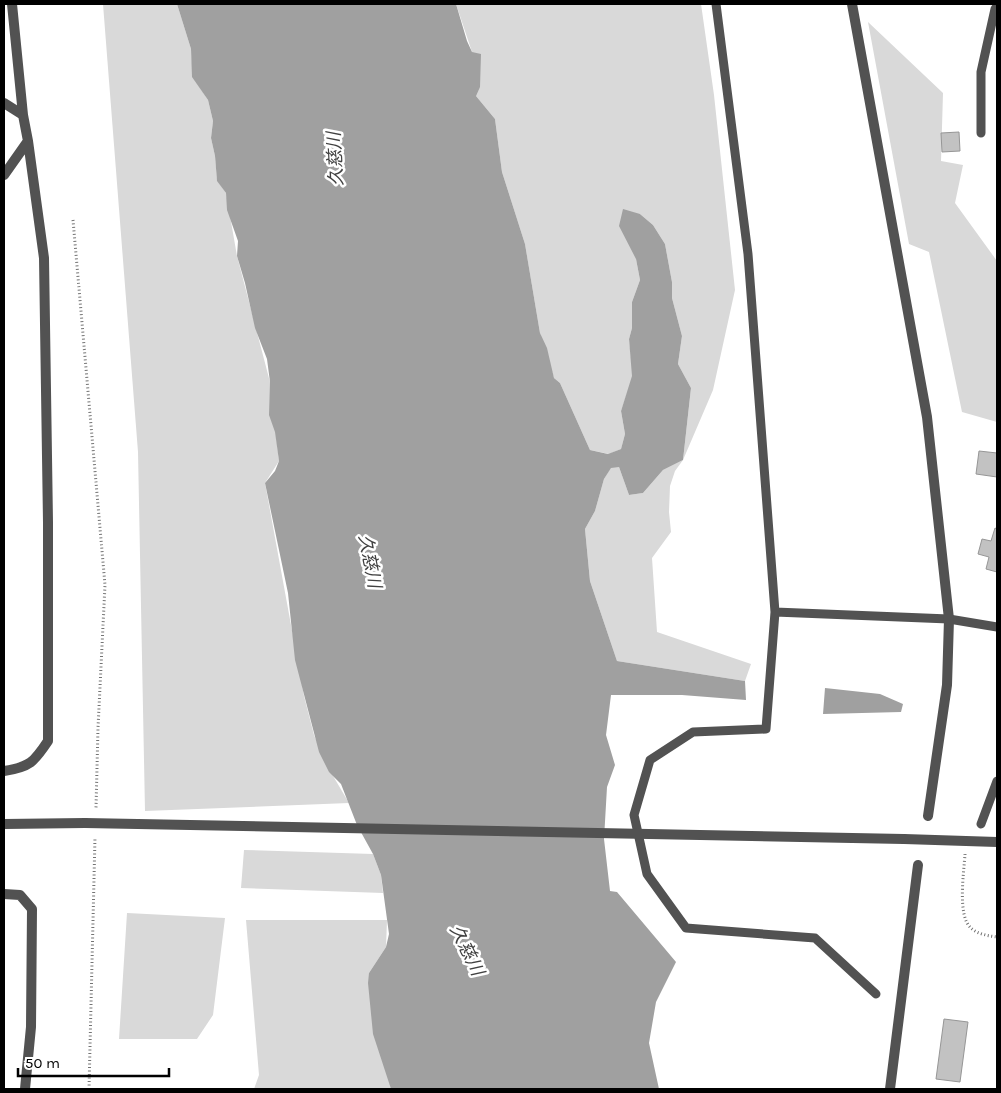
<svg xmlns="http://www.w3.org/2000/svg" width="1001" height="1093" font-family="Karla,'Noto Sans JP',sans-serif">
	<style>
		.green { fill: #d9d9d9 }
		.water { fill: #a0a0a0 }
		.building { fill: #c2c2c2; stroke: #969696 }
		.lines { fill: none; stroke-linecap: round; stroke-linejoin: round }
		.path { stroke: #747474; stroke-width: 3; stroke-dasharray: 1 2.5; stroke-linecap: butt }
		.service { stroke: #525252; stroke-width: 9 }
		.minor { stroke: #525252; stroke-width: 10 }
		.tertiary { stroke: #525252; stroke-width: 10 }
		.tertiary-bridge { stroke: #525252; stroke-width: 10 }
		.labels { text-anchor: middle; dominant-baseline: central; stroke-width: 5; stroke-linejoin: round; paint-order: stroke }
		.water-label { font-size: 18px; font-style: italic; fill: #414141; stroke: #fff }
	</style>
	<rect width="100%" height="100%" fill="#fff"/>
	<path class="green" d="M 103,4 L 177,4 L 191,49 L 193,77 L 208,100 L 213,121 L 211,138 L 215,156 L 217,180 L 226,193 L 237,256 L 270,382 L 279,461 L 265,483 L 304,696 L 314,735 L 326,764 L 349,803 L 145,811 L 138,452 Z
		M 456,4 L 701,4 L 714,95 L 735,290 L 713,390 L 683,460 L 675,471 L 670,486 L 669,512 L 671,532 L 652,558 L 657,632 L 751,664 L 745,681 L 617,661 L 590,581 L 585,529 L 595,511 L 604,479 L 611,467 L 619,467 L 629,495 L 643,493 L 663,470 L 683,460 L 691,388 L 678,364 L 682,336 L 672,298 L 672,282 L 665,244 L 653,225 L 640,214 L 636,259 L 640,280 L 632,302 L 632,328 L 629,339 L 633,376 L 621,411 L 625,434 L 621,449 L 609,454 L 590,450 L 560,383 L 554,378 L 540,333 L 525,244 L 502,172 L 495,119 L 476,96 L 472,52 Z
		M 868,22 L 943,93 L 941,161 L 963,165 L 955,203 L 997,261 L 997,422 L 962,412 L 929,252 L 909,244 Z
		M 244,850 L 373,854 L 381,875 L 383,893 L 241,888 Z
		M 127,913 L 225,918 L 213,1015 L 197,1039 L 119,1039 Z
		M 246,920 L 387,920 L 386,947 L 369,973 L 391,1089 L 254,1089 L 259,1075 Z"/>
	<path class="water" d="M 177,4 L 456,4 L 467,41 L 472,52 L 481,54 L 480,87 L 476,96 L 495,119 L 502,172 L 525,244 L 540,333 L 547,348 L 554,378 L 560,383 L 590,450 L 608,454 L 621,449 L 625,434 L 621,411 L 632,376 L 629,339 L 632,328 L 632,302 L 640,280 L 636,259 L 619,226 L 623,209 L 640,214 L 653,225 L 665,244 L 672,282 L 672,298 L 682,336 L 678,364 L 691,388 L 683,460 L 663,470 L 643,493 L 629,495 L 619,467 L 611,468 L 604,479 L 595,511 L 585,529 L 590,581 L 617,661 L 745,681 L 746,700 L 682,695 L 611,695 L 606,735 L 615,765 L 607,787 L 604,839 L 610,891 L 617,892 L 676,962 L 656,1002 L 649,1043 L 659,1089 L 391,1089 L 373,1034 L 368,983 L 369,973 L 386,947 L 389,934 L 381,875 L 373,854 L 357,825 L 341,784 L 329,772 L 319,752 L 295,660 L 288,593 L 265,483 L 275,471 L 279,461 L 275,432 L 269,415 L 270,382 L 267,359 L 255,328 L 245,283 L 237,256 L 238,241 L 227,210 L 226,193 L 217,181 L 215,156 L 211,138 L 213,121 L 208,100 L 192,77 L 191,49 Z
		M 825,688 L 880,694 L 903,704 L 901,712 L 823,714 Z"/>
	<path class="building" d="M 959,132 L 960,151 L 942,152 L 941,133 Z
		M 979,451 L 997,453 L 997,477 L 976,474 Z
		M 995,528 L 997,529 L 997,572 L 986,569 L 989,557 L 978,554 L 982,539 L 991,541 Z
		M 944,1019 L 968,1022 L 960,1082 L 936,1079 Z"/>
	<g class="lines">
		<path class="path" d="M 73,220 L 105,585 L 98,728 L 96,808
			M 965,854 C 964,872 957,916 971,928 C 977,934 989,936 997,937
			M 89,1089 L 95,837"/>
		<path class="service" d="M 716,4 L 748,254 L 775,612 L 949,619 L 997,627
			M 981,133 L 981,72 L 995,9 L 997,6
			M 775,612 L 766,729 L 693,732 L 650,760 L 634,815 L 647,874 L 686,928 L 815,938 L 876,994
			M 981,824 L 997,781"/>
		<path class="minor" d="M 852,4 L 927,417 L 949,619 L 947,685 L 928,816
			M 4,103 L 23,115
			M 4,175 L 28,141
			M 4,771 C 30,767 34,762 48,741 L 48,522 L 44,258 L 28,141 L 23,115 L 12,4
			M 4,894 L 20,895 L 32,909 L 31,1027 L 25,1089
			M 890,1089 L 918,865"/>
		<path class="tertiary" d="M 4,824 L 85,823
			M 904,839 L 997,842"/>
		<path class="tertiary-bridge" d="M 85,823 L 904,839"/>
	</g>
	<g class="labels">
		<g class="water-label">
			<text transform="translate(335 159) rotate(-93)">久慈川</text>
			<text transform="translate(370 561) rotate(79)">久慈川</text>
			<text transform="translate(467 950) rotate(64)">久慈川</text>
		</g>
	</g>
	<rect width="1001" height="1093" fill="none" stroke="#000000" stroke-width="10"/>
	<path d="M18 1068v8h151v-8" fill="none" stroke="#000000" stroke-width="2.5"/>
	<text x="25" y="1068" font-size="15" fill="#000000" stroke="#ffffff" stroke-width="4" paint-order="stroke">50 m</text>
</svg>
